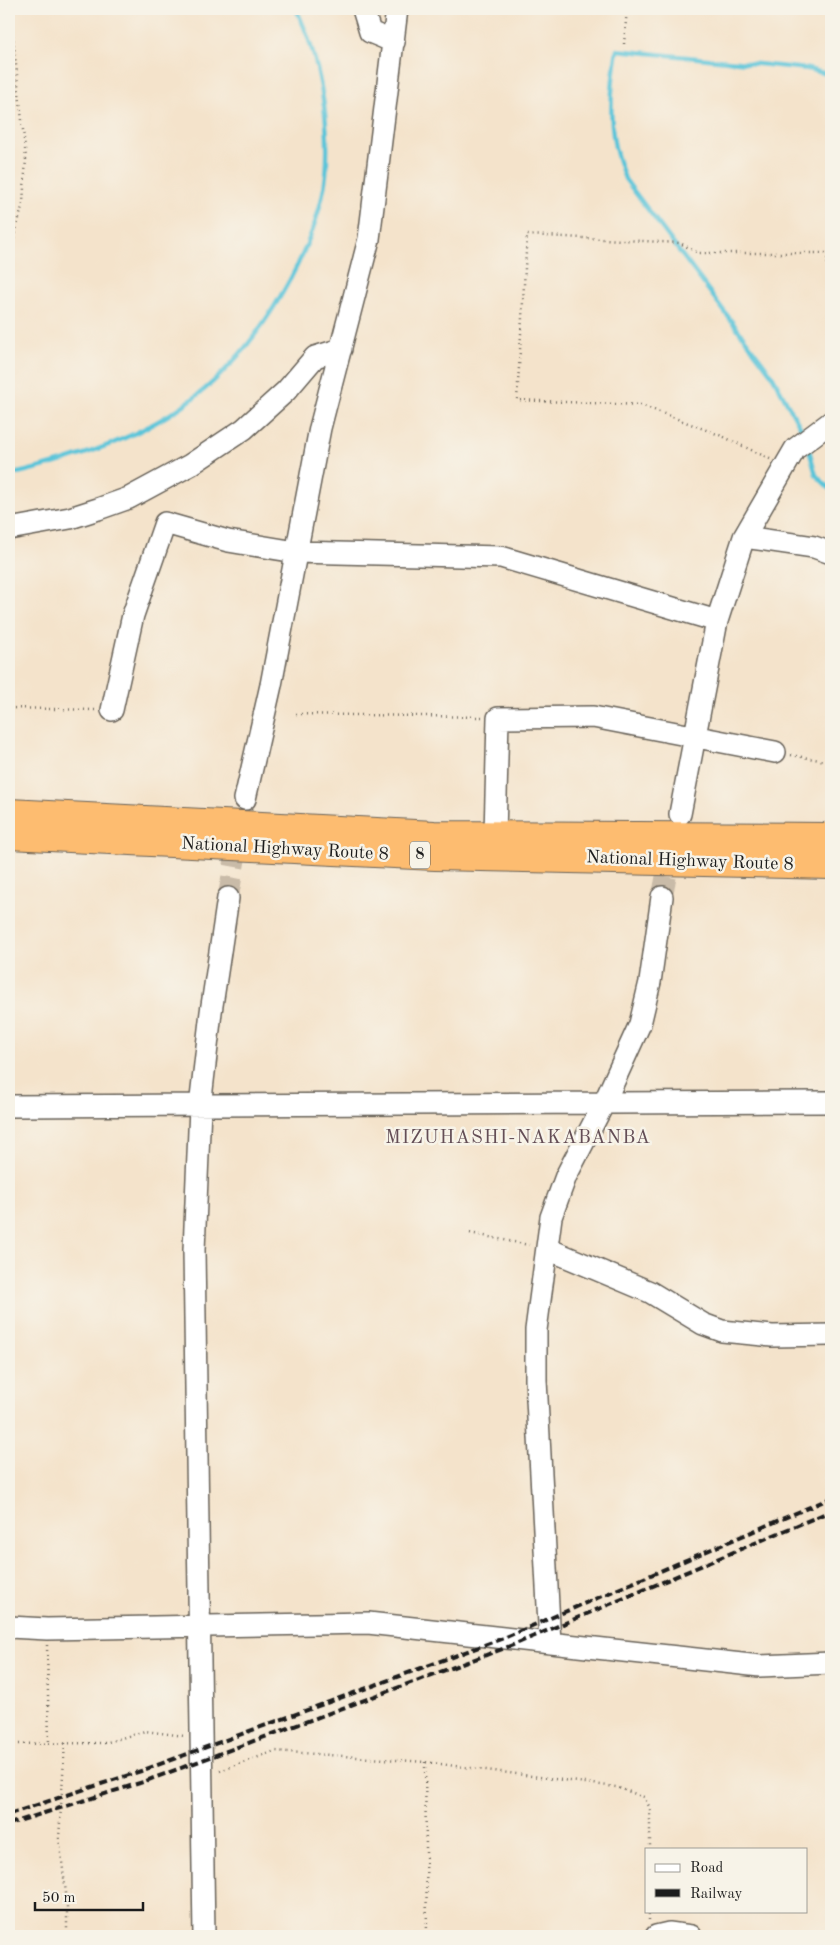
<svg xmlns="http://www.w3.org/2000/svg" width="840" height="1945" font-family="'Old Standard TT',serif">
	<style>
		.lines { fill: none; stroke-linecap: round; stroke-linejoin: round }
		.stream { stroke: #5cc5d9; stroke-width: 4.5 }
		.minor-tunnel { stroke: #c9bba8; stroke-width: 21; stroke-dasharray: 21 11; stroke-linecap: butt }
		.minor-casing { stroke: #686259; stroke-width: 24 }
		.highway-casing { stroke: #686259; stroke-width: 30 }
		.path { stroke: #686259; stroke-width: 2.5; stroke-dasharray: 1 4; stroke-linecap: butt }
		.minor { stroke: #fff; stroke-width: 21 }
		.highway { stroke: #fdbc6f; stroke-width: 28 }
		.rail { stroke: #1c1c1c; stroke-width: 4; stroke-dasharray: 8 4; stroke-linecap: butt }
		.labels { text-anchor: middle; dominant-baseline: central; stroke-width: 5; stroke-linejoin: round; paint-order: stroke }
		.shield { fill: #f7f3e8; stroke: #5e5c59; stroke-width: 1 }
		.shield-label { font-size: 16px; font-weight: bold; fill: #1c1c1c }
		.street-label { font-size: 18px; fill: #1c1c1c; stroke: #f7f3e8 }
		.neighbourhood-label { font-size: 19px; letter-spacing: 1px; fill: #644e56; stroke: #f7f3e8 }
	</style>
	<rect width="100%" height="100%" fill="#f7f3e8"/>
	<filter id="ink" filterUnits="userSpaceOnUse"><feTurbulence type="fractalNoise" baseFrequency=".02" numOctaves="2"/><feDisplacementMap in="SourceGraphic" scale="10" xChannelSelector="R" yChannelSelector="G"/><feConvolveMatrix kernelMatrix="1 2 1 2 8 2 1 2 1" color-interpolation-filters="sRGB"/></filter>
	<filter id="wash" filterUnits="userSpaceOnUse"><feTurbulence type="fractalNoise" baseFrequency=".0096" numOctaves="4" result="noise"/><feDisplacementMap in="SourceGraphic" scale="20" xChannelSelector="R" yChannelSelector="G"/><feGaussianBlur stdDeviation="1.12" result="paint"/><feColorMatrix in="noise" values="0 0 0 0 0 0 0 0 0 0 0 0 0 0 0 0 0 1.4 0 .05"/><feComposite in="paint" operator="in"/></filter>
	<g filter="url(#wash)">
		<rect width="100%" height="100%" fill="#f4e3cb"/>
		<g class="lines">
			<path class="stream" d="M 804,434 L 772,375 L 625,179 C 621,167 616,155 614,142 C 609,113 612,79 617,50 L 808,69 L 831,75
				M 808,446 L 816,475 L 831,490
				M 9,475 C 77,460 150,435 205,389 C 261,341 317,249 326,175 C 331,123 319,55 296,9"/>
		</g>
	</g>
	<g filter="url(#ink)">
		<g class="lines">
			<path class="minor-tunnel" d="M 662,897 L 672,848
				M 228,898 L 240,832"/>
			<g class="minor-casing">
				<path id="minor" d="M 363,9 L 370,32 L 394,42
					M 9,529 L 70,518 L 98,509 L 129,498 L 190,465 L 244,429 L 286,391 L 315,357 L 341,349
					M 744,537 L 814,547 L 831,553
					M 112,710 L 133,615 L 165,523 L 228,541 L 296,552 L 501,557 L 717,621
					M 245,799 L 271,685 L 320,428 L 369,239 L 397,9
					M 680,814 L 717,621 L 744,537 L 795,449 L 831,422
					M 495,835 L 498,718 L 593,717 L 775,752
					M 9,1106 L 831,1102
					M 548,1249 L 650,1292 L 703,1324 L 722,1331 L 772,1336 L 831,1335
					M 9,1627 L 47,1629 L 368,1623 L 760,1666 L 831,1663
					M 550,1643 L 536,1380 L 536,1330 L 551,1217 L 566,1176 L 604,1103 L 640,1024 L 650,982 L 662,897
					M 204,1936 L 194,1250 L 200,1107 L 211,1012 L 228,898
					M 656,1936 L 669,1933 L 691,1936"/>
			</g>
			<g class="highway-casing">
				<path id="highway" d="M 9,813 L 434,835 L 831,837
					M 9,835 L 435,856 L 831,865"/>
			</g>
			<path class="path" d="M 624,44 L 627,9
				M 827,253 L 831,324
				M 9,258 L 23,203 L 26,158 L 10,9
				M 770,459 L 722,436 L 641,405 L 517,400 L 527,235 L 680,243 L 698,253 L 831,253
				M 9,708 L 95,710
				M 296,714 L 482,717
				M 791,755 L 831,762
				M 470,1233 L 529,1245
				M 47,1645 L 49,1744
				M 65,1743 L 59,1838 L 67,1901 L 67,1936
				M 9,1744 L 105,1743 L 145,1731 L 184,1736
				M 425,1762 L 427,1936
				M 220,1771 L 275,1751 L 425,1762 L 616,1787 L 644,1797 L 650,1808 L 650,1849
				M 649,1920 L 649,1911"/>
			<use href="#minor" class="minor"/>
			<use href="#highway" class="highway"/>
			<path class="rail" d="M 9,1814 L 141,1771 L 506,1637 L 831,1498
				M 9,1824 L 143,1782 L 513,1645 L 831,1511"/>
		</g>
	</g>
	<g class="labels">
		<rect class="shield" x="410" y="841.5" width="20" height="27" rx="4"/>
		<g class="shield-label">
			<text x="420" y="855">8</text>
		</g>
		<g class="street-label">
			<text transform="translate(285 849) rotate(3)">National Highway Route 8</text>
			<text transform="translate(690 861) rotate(2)">National Highway Route 8</text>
		</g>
		<g class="neighbourhood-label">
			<text x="518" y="1138">MIZUHASHI-NAKABANBA</text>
		</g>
	</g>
	<rect width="840" height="1945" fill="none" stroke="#f7f3e8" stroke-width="30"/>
	<rect x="645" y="1848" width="162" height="65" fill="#f7f3e8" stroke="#9f9d96"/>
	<rect x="655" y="1864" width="25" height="8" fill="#ffffff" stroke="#9f9d96"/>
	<text x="690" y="1872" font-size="15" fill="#1c1c1c">Road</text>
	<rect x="655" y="1889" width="25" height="8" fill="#1c1c1c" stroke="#9f9d96"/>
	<text x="690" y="1898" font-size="15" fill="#1c1c1c">Railway</text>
	<path d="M35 1902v8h108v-8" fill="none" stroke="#1c1c1c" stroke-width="2.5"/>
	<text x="42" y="1902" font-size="15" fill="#1c1c1c" stroke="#f7f3e8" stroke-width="4" paint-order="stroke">50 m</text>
</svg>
